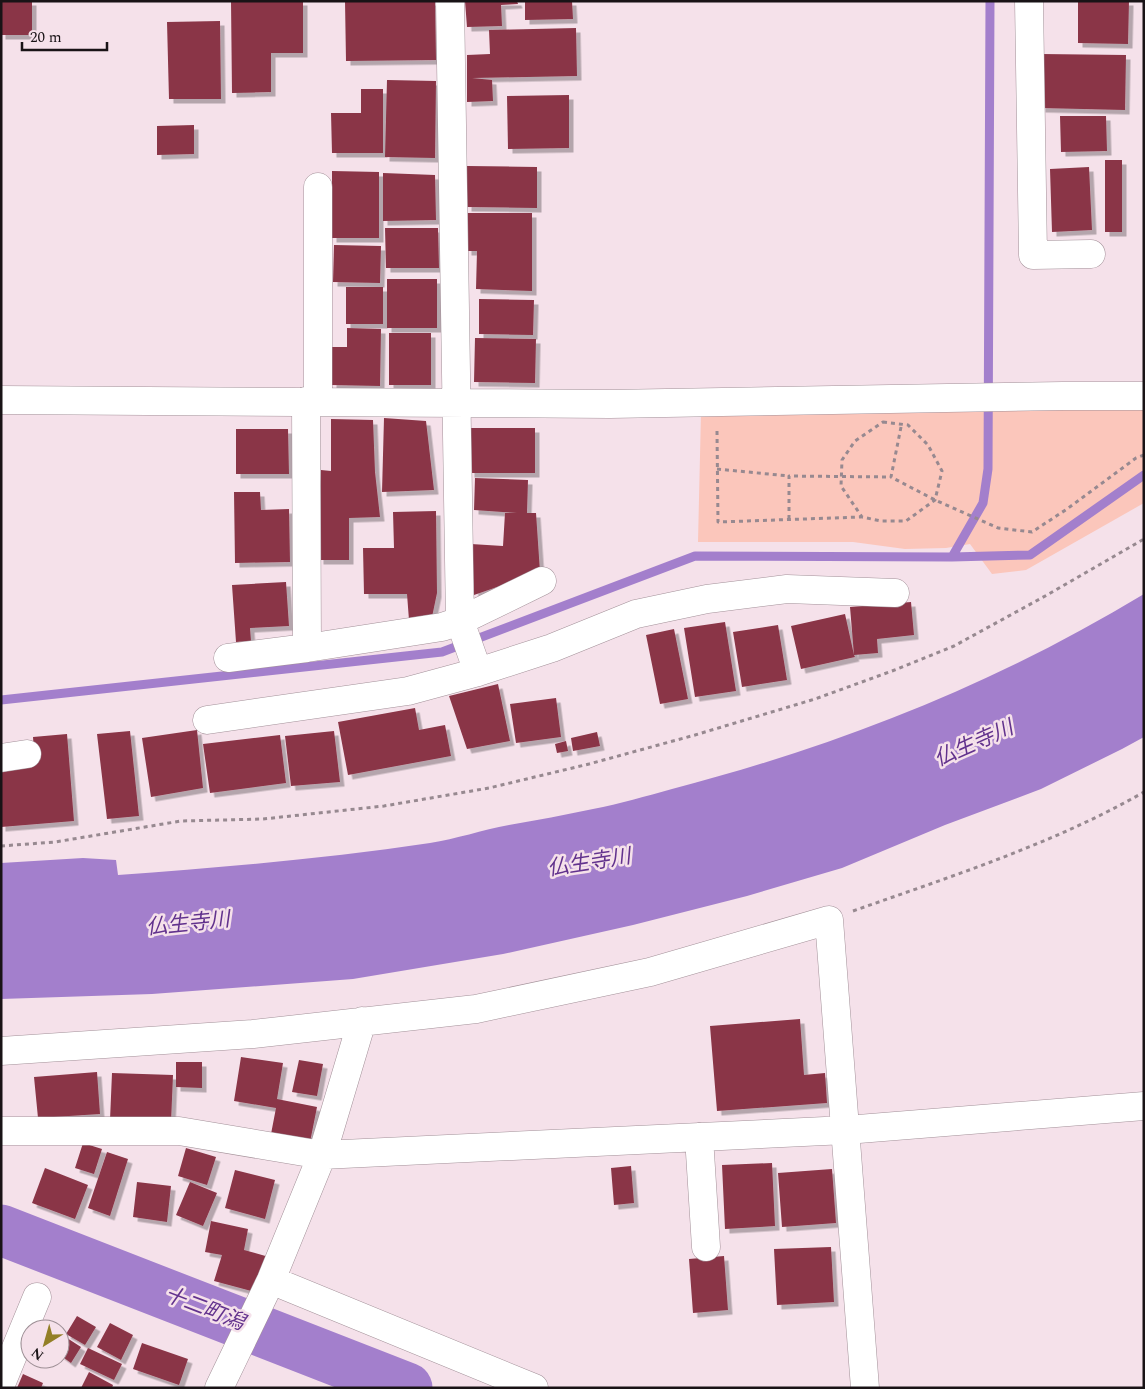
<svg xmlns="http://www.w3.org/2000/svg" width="1145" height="1389" font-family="Spectral,'Noto Sans JP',serif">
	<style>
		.green { fill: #fbc6bb }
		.water { fill: #a37fcc }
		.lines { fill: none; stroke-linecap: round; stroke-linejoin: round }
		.stream { stroke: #a37fcc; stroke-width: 9 }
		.river { stroke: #a37fcc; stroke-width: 51 }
		.building { fill: #8a3547; filter: url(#shadow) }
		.minor-casing { stroke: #a39199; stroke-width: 29 }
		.path { stroke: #978990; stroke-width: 3; stroke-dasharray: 4 4; stroke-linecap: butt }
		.minor { stroke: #fff; stroke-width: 28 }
		.labels { text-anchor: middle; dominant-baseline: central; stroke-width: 5; stroke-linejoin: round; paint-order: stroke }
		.water-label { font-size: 21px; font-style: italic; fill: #62328d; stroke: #f5e1ea }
	</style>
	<defs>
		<filter id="shadow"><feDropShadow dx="4.5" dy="4.5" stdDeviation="0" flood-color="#0004"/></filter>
	</defs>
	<rect width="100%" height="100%" fill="#f5e1ea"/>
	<path class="green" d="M 935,408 L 1144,410 L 1144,503 L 1026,570 L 992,574 L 970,544 L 946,548 L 905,549 L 853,542 L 698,542 L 701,413 Z"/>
	<path class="water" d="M 1144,594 L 1144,737 L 1122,749 L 1041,789 L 945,825 L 842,868 L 747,896 L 633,925 L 503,954 L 353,979 L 152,994 L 1,999 L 1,863 L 83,858 L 116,860 L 118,875 C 222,867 326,859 430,843 C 456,839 482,830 509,825 C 537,820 565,815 593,809 C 620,804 646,796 672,789 C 838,746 997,683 1144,594 Z"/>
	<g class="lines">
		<path class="stream" d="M 952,557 L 983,503 L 988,469 L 990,1
			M 1,700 L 442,652 L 695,556 L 952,557 L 1030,555 L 1144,475"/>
		<path class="river" d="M 1,1230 L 407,1388"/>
	</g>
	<path class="building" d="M 1,1 L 32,1 L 32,35 L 1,35 Z
		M 231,1 L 303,1 L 303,53 L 271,53 L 271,92 L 232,93 Z
		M 345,1 L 435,1 L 436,60 L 346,61 Z
		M 465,1 L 517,1 L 518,4 L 501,5 L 502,26 L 467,27 Z
		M 525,1 L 572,1 L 573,19 L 525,20 Z
		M 1078,1 L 1129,1 L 1128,44 L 1078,43 Z
		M 220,21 L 221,99 L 169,99 L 167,22 Z
		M 576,28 L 577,76 L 472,78 L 492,80 L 493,101 L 467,102 L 467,55 L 490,54 L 489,30 Z
		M 1041,54 L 1126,55 L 1125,110 L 1041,108 Z
		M 387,80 L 436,81 L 435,158 L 385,157 Z
		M 361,89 L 383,89 L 383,153 L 332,153 L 331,113 L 361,113 Z
		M 569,95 L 569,148 L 508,149 L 507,96 Z
		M 1060,116 L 1106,116 L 1107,151 L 1061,152 Z
		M 194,125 L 194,154 L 157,155 L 157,126 Z
		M 1105,160 L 1122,160 L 1122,232 L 1105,232 Z
		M 467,166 L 537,167 L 537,208 L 467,207 Z
		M 1089,167 L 1092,230 L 1052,232 L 1050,169 Z
		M 332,171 L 379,172 L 379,238 L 332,238 Z
		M 383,173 L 435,175 L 436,220 L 383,221 Z
		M 466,213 L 532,213 L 532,291 L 476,289 L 477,251 L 467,251 Z
		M 385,228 L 438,228 L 439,268 L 386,268 Z
		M 334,245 L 381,246 L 380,283 L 333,282 Z
		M 387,279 L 437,279 L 437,328 L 387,328 Z
		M 346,287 L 383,287 L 383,324 L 346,324 Z
		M 479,299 L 534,300 L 533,335 L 479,334 Z
		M 347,328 L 381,329 L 380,386 L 332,385 L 332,347 L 347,347 Z
		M 389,333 L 431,333 L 431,385 L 389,385 Z
		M 475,338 L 536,339 L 535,383 L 474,382 Z
		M 384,418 L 426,421 L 434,490 L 382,492 Z
		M 331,419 L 373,420 L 375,472 L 380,517 L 349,518 L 349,560 L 319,560 L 318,518 L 321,470 L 331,471 Z
		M 470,428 L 535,428 L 535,473 L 470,473 Z
		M 236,429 L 288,429 L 289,474 L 236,474 Z
		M 475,478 L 528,480 L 527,513 L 536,513 L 540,572 L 474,595 L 471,544 L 503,546 L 505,513 L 517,513 L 474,510 Z
		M 234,492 L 260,492 L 261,510 L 289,509 L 290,562 L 235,563 Z
		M 436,511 L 437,593 L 432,617 L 409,620 L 407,594 L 364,594 L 363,548 L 394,548 L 393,512 Z
		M 286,582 L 289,626 L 250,628 L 251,641 L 236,642 L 232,585 Z
		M 911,602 L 914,635 L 877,639 L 878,653 L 854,655 L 855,657 L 801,669 L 791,626 L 845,614 L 854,655 L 850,607 Z
		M 725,622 L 736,691 L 695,697 L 684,628 Z
		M 778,625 L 787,680 L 742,687 L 733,632 Z
		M 674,629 L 688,699 L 660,704 L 646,635 Z
		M 498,684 L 510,741 L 467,749 L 449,696 Z
		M 556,698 L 561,737 L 516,743 L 510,704 Z
		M 415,708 L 419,730 L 445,725 L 451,756 L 348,775 L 338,722 Z
		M 197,730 L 203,788 L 151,797 L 142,738 Z
		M 130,731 L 139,816 L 107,819 L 97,734 Z
		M 334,731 L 340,782 L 291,786 L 285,736 Z
		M 597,732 L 600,746 L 573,751 L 571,738 Z
		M 67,734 L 74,821 L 1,827 L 1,768 L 35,765 L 33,737 Z
		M 280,735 L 286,783 L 210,793 L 203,744 Z
		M 566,741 L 568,751 L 557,753 L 555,744 Z
		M 800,1019 L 804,1075 L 825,1073 L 827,1103 L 717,1111 L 710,1026 Z
		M 241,1057 L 283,1063 L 277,1099 L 317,1107 L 310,1142 L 271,1134 L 276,1108 L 234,1101 Z
		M 299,1060 L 323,1064 L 317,1096 L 292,1092 Z
		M 176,1062 L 202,1062 L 202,1088 L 176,1087 Z
		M 97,1072 L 100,1114 L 38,1118 L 34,1077 Z
		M 112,1073 L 173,1075 L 171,1122 L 110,1120 Z
		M 83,1143 L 102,1149 L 94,1174 L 75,1168 Z
		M 186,1148 L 216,1157 L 207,1185 L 178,1176 Z
		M 107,1152 L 128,1159 L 110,1216 L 88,1208 Z
		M 772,1163 L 775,1226 L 725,1229 L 722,1165 Z
		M 631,1166 L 634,1203 L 614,1205 L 611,1168 Z
		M 45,1168 L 88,1185 L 75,1219 L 32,1203 Z
		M 832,1169 L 836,1223 L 782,1227 L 778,1173 Z
		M 235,1170 L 275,1180 L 265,1219 L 225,1208 Z
		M 137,1182 L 171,1186 L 167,1222 L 133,1217 Z
		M 190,1182 L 217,1193 L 203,1226 L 176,1215 Z
		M 211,1221 L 248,1229 L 244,1250 L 269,1257 L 259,1293 L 214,1281 L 222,1255 L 205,1252 Z
		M 831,1247 L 834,1302 L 777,1305 L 774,1249 Z
		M 724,1256 L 728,1310 L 693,1313 L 689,1259 Z
		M 77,1316 L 96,1327 L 85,1345 L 66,1334 Z
		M 110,1323 L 133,1335 L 121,1360 L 97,1347 Z
		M 67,1338 L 81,1347 L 71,1363 L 60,1355 L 60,1348 Z
		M 142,1343 L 188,1359 L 179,1385 L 133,1369 Z
		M 88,1348 L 122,1364 L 114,1380 L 80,1364 Z
		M 89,1372 L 113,1385 L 112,1388 L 81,1388 Z
		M 23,1374 L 43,1383 L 41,1388 L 17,1388 Z"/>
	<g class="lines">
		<g class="minor-casing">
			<path id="minor" d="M 1029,1 L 1033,255 L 1091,254
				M 1,400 L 610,404 L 1063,396 L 1144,396
				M 318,401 L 318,187
				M 307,648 L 442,627 L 460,621 L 450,1
				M 228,658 L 307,648 L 306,401
				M 478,672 L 460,621 L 542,581
				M 207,720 L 408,691 L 478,672 L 552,648 L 636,614 L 707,599 L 787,589 L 895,593
				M 1,758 L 27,754
				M 1,1051 L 253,1034 L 476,1009 L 650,972 L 829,920 L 865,1388
				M 1,1131 L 179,1131 L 322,1155 L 846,1130 L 1144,1106
				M 699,1137 L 706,1247
				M 271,1280 L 534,1388
				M 1,1384 L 37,1297
				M 219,1388 L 271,1280 L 322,1155 L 362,1021"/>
		</g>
		<path class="path" d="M 883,422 L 908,425 L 928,445 L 942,471 L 935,500 L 906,521 L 881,521 L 862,517 L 841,486 L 842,460 L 855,441 Z
			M 901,427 L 891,477 L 935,500 L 998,528 L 1032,532 L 1067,509 L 1136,458 L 1144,455
			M 717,431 L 718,522 L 861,517
			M 717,469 L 789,476
			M 789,519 L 789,476 L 891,477
			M 1,846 L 55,842 L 181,821 L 263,819 L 384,806 L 489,788 L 589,764 L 695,735 L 815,699 L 892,671 L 954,646 L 1047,595 L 1144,539
			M 853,911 C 952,876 1053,844 1144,792"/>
		<use href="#minor" class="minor"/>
	</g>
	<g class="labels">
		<g class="water-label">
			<text transform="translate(974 744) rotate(-24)">仏生寺川</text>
			<text transform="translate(589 863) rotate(-9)">仏生寺川</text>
			<text transform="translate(188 924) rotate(-6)">仏生寺川</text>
			<text transform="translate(204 1309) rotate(21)">十二町潟</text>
		</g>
	</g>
	<rect width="1145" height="1389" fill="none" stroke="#191316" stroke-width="5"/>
	<g transform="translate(45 1344) rotate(217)"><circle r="24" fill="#f5e1ea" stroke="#9d8f95"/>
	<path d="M0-4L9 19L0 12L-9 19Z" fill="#937f27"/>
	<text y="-8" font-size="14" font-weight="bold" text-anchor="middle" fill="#191316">N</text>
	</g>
	<path d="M22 42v8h85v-8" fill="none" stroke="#191316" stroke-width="2.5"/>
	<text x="30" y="42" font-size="15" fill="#191316" stroke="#f5e1ea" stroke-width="4" paint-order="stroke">20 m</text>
</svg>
